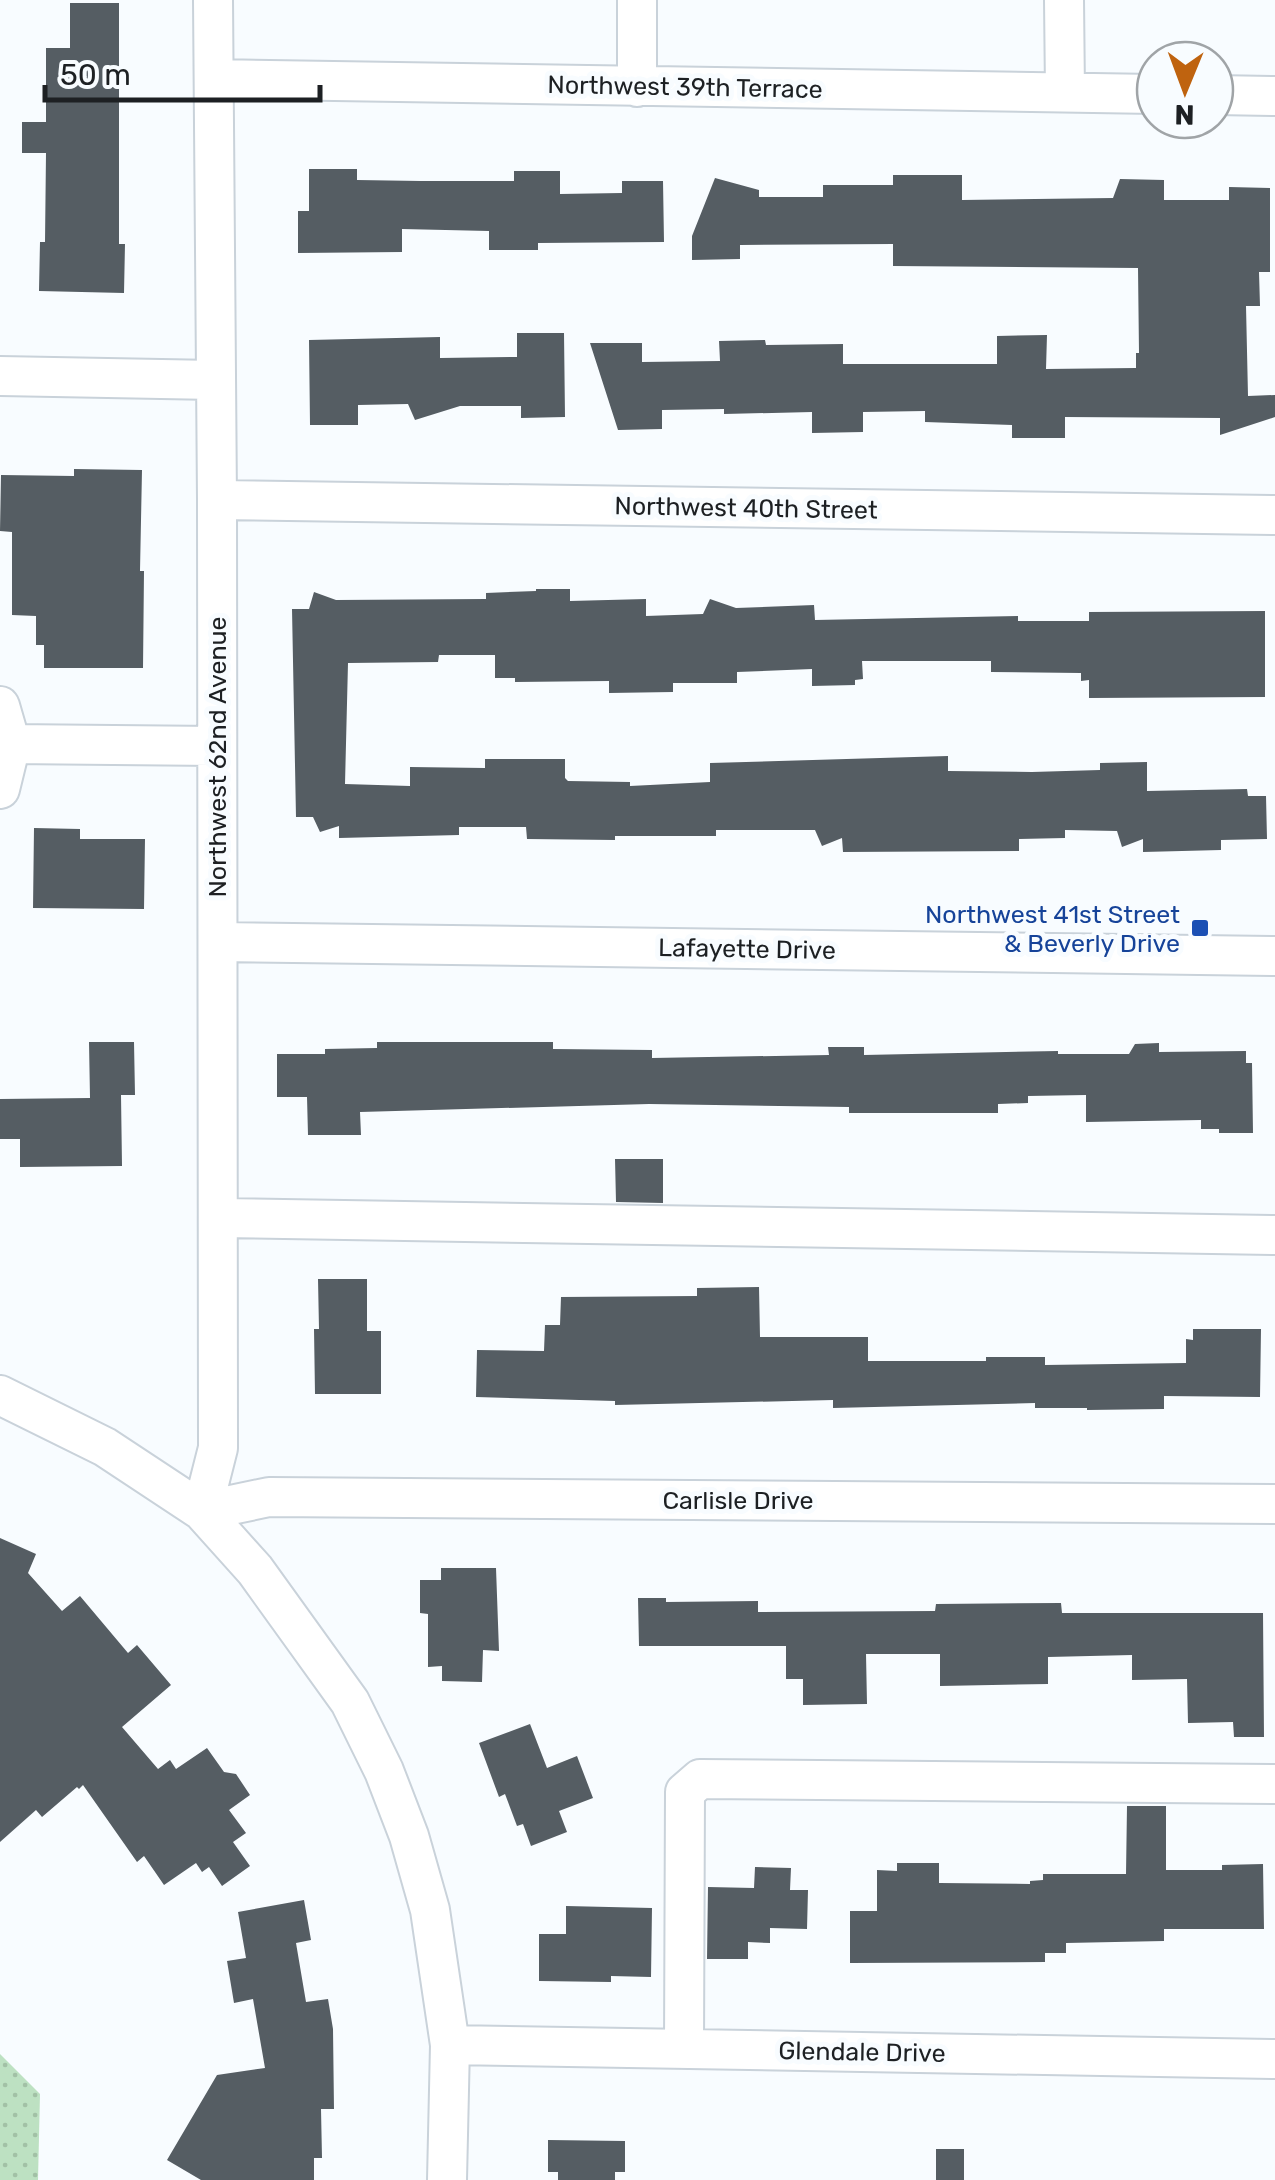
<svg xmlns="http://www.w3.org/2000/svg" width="1275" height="2180" font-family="Rubik,sans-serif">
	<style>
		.grass { fill: url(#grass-dots) }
		.building { fill: #555d63 }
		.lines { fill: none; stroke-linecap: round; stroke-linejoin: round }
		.minor-casing { stroke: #c9d2da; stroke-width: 42 }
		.minor { stroke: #fff; stroke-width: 38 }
		.transit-dot { fill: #1a4fb4; stroke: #f8fcff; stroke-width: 4 }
		.labels { text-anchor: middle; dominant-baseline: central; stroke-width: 10; stroke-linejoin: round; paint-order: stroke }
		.street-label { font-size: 25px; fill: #1d2023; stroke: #f8fcff }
		.transit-label { font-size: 25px; fill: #164399; stroke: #f8fcff; text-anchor: end }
	</style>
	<defs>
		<pattern id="grass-dots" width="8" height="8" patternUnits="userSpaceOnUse" patternTransform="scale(2.5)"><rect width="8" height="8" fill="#bde1c2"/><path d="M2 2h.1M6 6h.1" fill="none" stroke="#a2c1a6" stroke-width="1.8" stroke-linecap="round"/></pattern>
	</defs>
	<rect width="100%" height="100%" fill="#f8fcff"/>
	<path class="grass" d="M 0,2054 L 40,2094 L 38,2180 L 0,2180 Z"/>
	<path class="building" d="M 70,3 L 119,3 L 119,244 L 125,244 L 124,293 L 39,291 L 40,242 L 45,242 L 46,153 L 22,153 L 22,122 L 46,122 L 46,48 L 70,48 Z
		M 309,169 L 357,169 L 357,180 L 421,181 L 514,181 L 514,171 L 560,171 L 560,194 L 622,193 L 622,181 L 663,181 L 664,242 L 538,243 L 538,250 L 489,250 L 489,231 L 402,229 L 402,252 L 298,253 L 298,211 L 309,211 Z
		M 893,175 L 962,175 L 962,200 L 1113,198 L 1120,179 L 1164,180 L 1164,200 L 1229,200 L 1229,187 L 1270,188 L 1270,272 L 1259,272 L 1260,306 L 1246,306 L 1248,396 L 1275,395 L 1275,417 L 1220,435 L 1220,418 L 1065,417 L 1065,438 L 1012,438 L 1012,425 L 925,422 L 925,411 L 863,412 L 863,432 L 812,433 L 812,412 L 724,414 L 724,409 L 662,410 L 662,429 L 618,430 L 590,343 L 642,343 L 642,362 L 720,361 L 719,341 L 765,340 L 766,345 L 843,344 L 843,364 L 997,364 L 997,336 L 1047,335 L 1046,369 L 1136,368 L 1136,353 L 1139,353 L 1138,268 L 893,266 L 893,244 L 740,245 L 740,259 L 692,260 L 692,236 L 715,178 L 759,190 L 759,197 L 823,197 L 823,185 L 893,185 Z
		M 517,333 L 564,333 L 565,417 L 521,418 L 521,406 L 460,406 L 415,420 L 408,404 L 358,405 L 358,425 L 310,425 L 309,340 L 440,337 L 440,358 L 517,357 Z
		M 74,469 L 142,470 L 140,571 L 144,571 L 143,668 L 44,668 L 44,645 L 36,645 L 36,616 L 12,615 L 12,532 L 0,531 L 1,475 L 74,476 Z
		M 536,589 L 570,589 L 570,601 L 646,599 L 646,616 L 703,614 L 710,599 L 736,608 L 814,605 L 815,620 L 1018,616 L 1018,621 L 1089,621 L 1089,612 L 1265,611 L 1265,697 L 1089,698 L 1089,680 L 1081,681 L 1081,673 L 991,672 L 991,661 L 862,661 L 863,679 L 855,680 L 855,685 L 812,686 L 812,669 L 737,672 L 737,683 L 673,683 L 673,692 L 609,693 L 609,681 L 515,682 L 515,678 L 495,678 L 495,655 L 439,655 L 438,662 L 348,663 L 345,784 L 410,786 L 410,767 L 485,768 L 485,759 L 565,759 L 565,778 L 568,781 L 630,782 L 630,786 L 710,782 L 710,763 L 948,756 L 948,771 L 1032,772 L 1100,770 L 1100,763 L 1147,762 L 1147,791 L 1247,789 L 1248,796 L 1266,796 L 1267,839 L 1221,840 L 1221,850 L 1143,852 L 1143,839 L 1122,847 L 1117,831 L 1065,830 L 1065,838 L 1019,839 L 1019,851 L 843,852 L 842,838 L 822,846 L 815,830 L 716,830 L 716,836 L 615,836 L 615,840 L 527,839 L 526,827 L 459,827 L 459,835 L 339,838 L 339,826 L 320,832 L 313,817 L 296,817 L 292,609 L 309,609 L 314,592 L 336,600 L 486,599 L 486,593 L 536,591 Z
		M 34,828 L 80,829 L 80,839 L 145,839 L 144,909 L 33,908 Z
		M 89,1042 L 134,1042 L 135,1095 L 121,1095 L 122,1166 L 20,1167 L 20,1139 L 0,1139 L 0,1099 L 90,1098 Z
		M 377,1042 L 553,1042 L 553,1049 L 652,1050 L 652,1058 L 829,1055 L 828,1047 L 864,1047 L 864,1055 L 1058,1051 L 1058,1054 L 1129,1054 L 1135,1044 L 1159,1043 L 1159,1052 L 1246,1051 L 1246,1063 L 1252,1063 L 1253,1133 L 1219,1133 L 1219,1129 L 1201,1129 L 1201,1120 L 1086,1122 L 1086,1095 L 1028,1096 L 1028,1103 L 998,1104 L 998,1113 L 849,1113 L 849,1107 L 649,1104 L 360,1112 L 361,1135 L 308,1135 L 307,1097 L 277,1097 L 277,1054 L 325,1054 L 325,1049 L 377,1048 Z
		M 615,1159 L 663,1159 L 663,1203 L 616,1202 Z
		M 318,1279 L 367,1279 L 367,1331 L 381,1331 L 381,1394 L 315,1394 L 314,1329 L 319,1329 Z
		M 759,1287 L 760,1337 L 868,1337 L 868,1361 L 986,1361 L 986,1357 L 1045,1357 L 1045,1365 L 1186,1363 L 1186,1339 L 1193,1340 L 1193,1329 L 1261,1329 L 1260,1397 L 1164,1396 L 1164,1409 L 1087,1410 L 1087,1408 L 1035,1408 L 1035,1403 L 833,1408 L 833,1400 L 615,1405 L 615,1401 L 476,1397 L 477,1350 L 544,1351 L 545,1325 L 560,1325 L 561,1297 L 697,1296 L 697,1288 Z
		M 0,1538 L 36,1554 L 28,1573 L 62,1611 L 80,1596 L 128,1653 L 137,1645 L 171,1685 L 122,1727 L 158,1769 L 170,1760 L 176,1769 L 207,1748 L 224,1772 L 236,1774 L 250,1795 L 229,1810 L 246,1833 L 233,1842 L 250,1866 L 222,1886 L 209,1867 L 202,1872 L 196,1863 L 164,1885 L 144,1856 L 137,1862 L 83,1785 L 79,1789 L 77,1787 L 42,1817 L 36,1810 L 0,1842 Z
		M 441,1568 L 496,1568 L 499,1651 L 483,1650 L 482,1682 L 442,1681 L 442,1666 L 428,1667 L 428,1614 L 420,1613 L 420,1580 L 441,1580 Z
		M 638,1598 L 666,1598 L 666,1602 L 758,1601 L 758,1612 L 935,1611 L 936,1604 L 1061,1603 L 1062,1613 L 1263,1613 L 1264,1737 L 1234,1737 L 1233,1722 L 1188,1723 L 1187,1679 L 1132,1680 L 1132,1655 L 1048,1657 L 1048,1684 L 940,1686 L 940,1654 L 866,1654 L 867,1704 L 803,1705 L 803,1679 L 786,1679 L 786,1646 L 639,1646 Z
		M 530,1724 L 547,1768 L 577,1756 L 593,1798 L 559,1811 L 567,1832 L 531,1846 L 523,1824 L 517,1826 L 505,1794 L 499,1797 L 479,1743 Z
		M 1127,1806 L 1166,1806 L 1166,1870 L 1222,1870 L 1222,1865 L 1263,1864 L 1264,1929 L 1164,1929 L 1164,1941 L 1066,1943 L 1066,1953 L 1045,1953 L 1045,1962 L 850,1963 L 850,1911 L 877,1911 L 877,1870 L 897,1871 L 897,1863 L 939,1863 L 939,1883 L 1030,1884 L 1030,1881 L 1043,1880 L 1043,1874 L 1126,1874 Z
		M 755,1867 L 791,1868 L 790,1890 L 808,1890 L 807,1929 L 770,1928 L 770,1943 L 748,1942 L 748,1959 L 707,1959 L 708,1887 L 754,1888 Z
		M 304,1900 L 311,1940 L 296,1943 L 306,2002 L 328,1999 L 333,2029 L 334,2109 L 321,2109 L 322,2158 L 314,2158 L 314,2180 L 201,2180 L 167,2160 L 217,2075 L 265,2068 L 253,1999 L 234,2003 L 227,1961 L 246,1958 L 238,1912 Z
		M 566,1906 L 652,1908 L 651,1977 L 611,1976 L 611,1982 L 539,1981 L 539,1934 L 566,1934 Z
		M 548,2140 L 625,2141 L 625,2172 L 615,2172 L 615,2180 L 558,2180 L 558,2172 L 548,2172 Z
		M 936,2149 L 964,2149 L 964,2180 L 936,2180 Z"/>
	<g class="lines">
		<g class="minor-casing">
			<path id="minor" d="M 213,0 L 217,500 L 218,1448 L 202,1511 L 269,1497 L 1275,1504
				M 1064,0 L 1065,92
				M 214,79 L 1155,94
				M 637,87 L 637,0
				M 1215,95 L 1275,96
				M 0,376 L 215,380
				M 217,500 L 1275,515
				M 0,706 L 11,744 L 0,789
				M 11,744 L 216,746
				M 218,942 L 1275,956
				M 220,1218 L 1275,1235
				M 0,1395 L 105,1447 L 202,1511 L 255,1570 L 350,1702 L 384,1771 L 409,1836 L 430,1910 L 450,2045 L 447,2180
				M 450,2045 L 1275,2059
				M 684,2049 L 685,1792 L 700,1779 L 1275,1784"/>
		</g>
		<use href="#minor" class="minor"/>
	</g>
	<rect class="transit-dot" x="1190" y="918" width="20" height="20" rx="5"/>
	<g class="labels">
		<g class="street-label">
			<text transform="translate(685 87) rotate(1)">Northwest 39th Terrace</text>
			<text transform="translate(746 508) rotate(1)">Northwest 40th Street</text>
			<text transform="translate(217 757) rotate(-90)">Northwest 62nd Avenue</text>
			<text transform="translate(747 949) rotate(1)">Lafayette Drive</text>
			<text x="738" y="1500">Carlisle Drive</text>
			<text transform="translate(862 2052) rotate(1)">Glendale Drive</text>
		</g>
		<g class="transit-label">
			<text x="1180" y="914">Northwest 41st Street<tspan x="1180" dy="29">&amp; Beverly Drive</tspan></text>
		</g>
	</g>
	<g transform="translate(1185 90) rotate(181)"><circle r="48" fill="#f8fcff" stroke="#a0a4a7" stroke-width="2.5"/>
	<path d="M0-8L18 38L0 25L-18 38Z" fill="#bf630f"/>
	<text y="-15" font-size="28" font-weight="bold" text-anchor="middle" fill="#1d2023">N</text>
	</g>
	<path d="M45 85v15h275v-15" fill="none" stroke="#1d2023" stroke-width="5"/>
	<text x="60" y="85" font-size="30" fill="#1d2023" stroke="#f8fcff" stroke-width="8" paint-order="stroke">50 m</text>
</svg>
